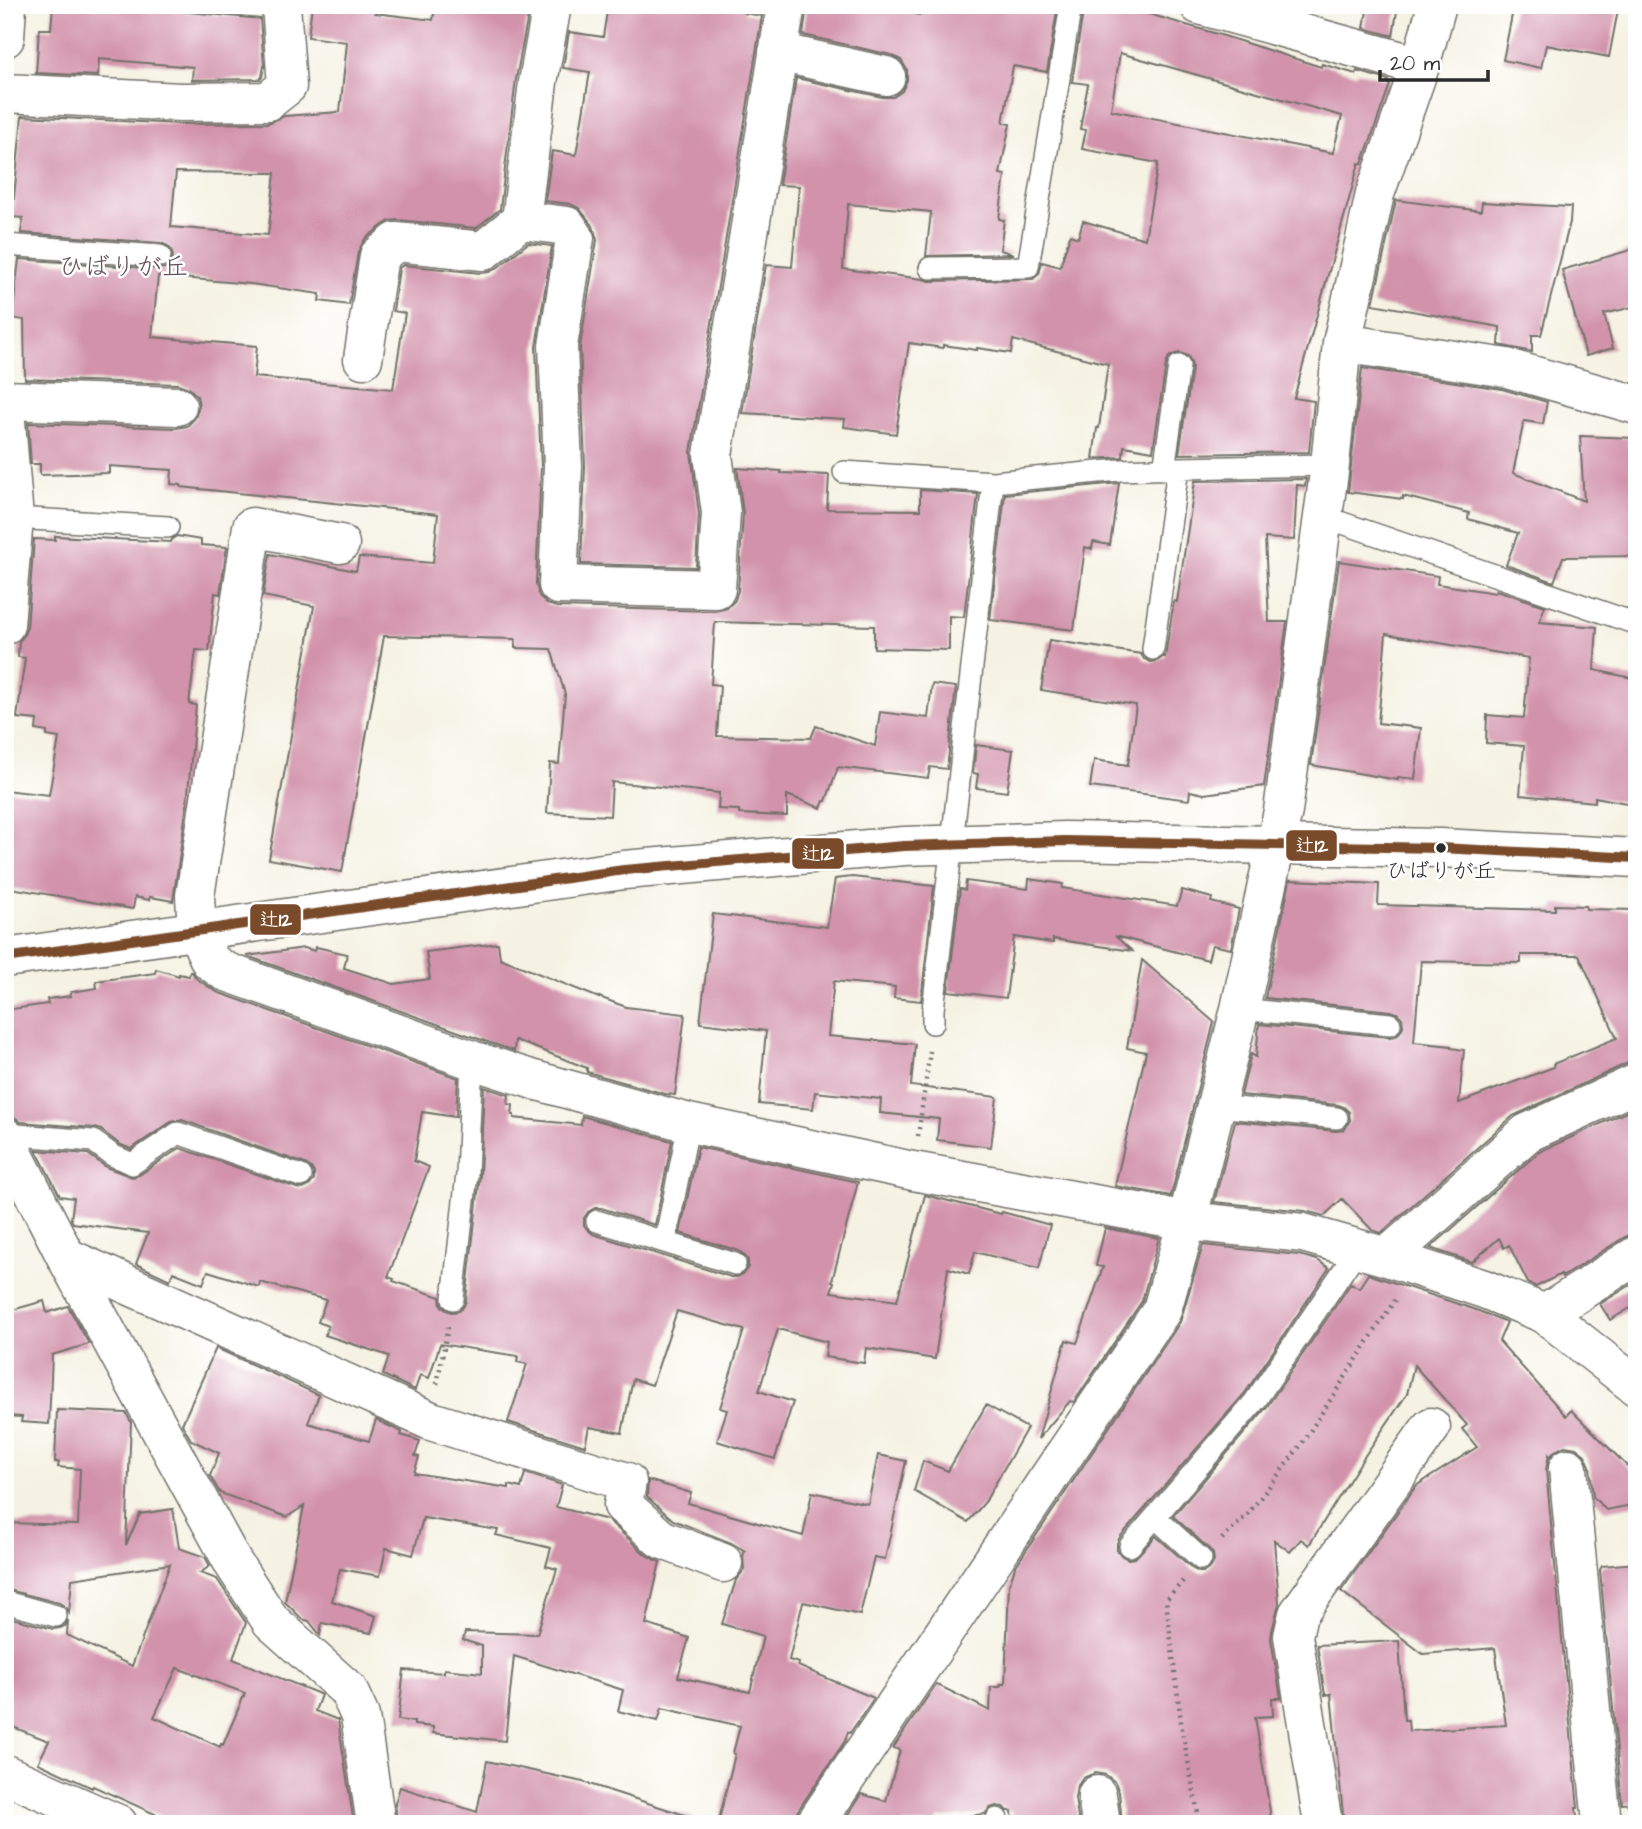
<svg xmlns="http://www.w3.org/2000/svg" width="1642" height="1829" font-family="'Architects Daughter','Klee One',sans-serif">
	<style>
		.building { fill: #d192aa; fill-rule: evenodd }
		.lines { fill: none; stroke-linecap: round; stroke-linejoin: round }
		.service-casing { stroke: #72716b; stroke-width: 24 }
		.minor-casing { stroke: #72716b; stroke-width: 41 }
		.tertiary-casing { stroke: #72716b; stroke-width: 41 }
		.path { stroke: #72716b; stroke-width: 4.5; stroke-dasharray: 2 5; stroke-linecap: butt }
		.service { stroke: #fff; stroke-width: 21 }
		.minor { stroke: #fff; stroke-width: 38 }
		.tertiary { stroke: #fff; stroke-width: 38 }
		.bus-1-casing { stroke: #fff; stroke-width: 16 }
		.bus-1 { stroke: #7a4b2a; stroke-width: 10 }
		.bus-dot { fill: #2b2b2b; stroke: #fff; stroke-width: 2.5 }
		.labels { text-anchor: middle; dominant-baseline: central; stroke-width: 5; stroke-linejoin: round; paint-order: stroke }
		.bus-label { font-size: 22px; fill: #2b2b2b; stroke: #fff }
		.neighbourhood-label { font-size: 26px; fill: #654f57; stroke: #fff }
		.line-badge { stroke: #fff; stroke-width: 2.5 }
		.badge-label { font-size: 19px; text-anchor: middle; font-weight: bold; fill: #fff }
	</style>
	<rect width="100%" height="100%" fill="#fff"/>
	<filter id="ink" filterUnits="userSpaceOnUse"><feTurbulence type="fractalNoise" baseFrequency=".0143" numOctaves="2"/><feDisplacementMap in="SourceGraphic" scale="14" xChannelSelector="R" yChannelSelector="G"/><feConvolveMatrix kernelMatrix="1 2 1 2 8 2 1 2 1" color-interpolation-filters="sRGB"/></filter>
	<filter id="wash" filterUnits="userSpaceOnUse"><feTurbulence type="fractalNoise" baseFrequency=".00686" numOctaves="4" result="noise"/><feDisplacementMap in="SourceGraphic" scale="28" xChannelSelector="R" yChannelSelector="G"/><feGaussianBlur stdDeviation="1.57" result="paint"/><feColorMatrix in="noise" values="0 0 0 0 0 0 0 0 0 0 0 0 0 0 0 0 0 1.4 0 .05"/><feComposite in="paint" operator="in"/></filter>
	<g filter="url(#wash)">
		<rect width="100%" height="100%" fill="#f5f2e3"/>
		<g id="blocks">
			<path class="building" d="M 53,5 L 118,5 L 260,19 L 264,66 L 262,77 L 260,79 L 192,80 L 193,67 L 99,59 L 98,76 L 36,73 L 39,29 L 51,29 Z
				M 312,5 L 349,5 L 375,8 L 375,13 L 433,20 L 435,9 L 445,10 L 446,5 L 530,5 L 516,79 L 500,209 L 476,228 L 398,220 L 390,221 L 383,225 L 365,239 L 358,252 L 349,305 L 319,301 L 320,294 L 251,284 L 158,276 L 152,337 L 257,346 L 254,377 L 393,389 L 405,313 L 393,311 L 399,268 L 403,265 L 481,273 L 489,272 L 497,268 L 528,243 L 552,246 L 536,347 L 541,467 L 536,584 L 539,596 L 547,604 L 557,607 L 715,611 L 727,608 L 735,600 L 738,590 L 743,514 L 737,468 L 781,471 L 781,473 L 829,475 L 827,509 L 920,510 L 920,490 L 978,494 L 964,617 L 949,616 L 949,650 L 874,648 L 874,626 L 715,622 L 711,684 L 720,685 L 717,736 L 811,738 L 816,726 L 875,746 L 880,712 L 928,718 L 932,684 L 956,687 L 947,769 L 930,767 L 928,778 L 838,767 L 826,801 L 824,801 L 821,808 L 787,795 L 787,816 L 739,814 L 739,810 L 718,809 L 719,793 L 612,782 L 610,816 L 547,813 L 550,763 L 559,764 L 565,694 L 551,649 L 515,648 L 515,639 L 384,636 L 342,872 L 269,859 L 314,606 L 263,596 L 270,554 L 356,571 L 359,557 L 433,563 L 438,514 L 181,487 L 181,485 L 171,484 L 172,470 L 109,466 L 109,473 L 40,475 L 40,464 L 31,464 L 28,423 L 176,428 L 187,426 L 195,418 L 199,406 L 197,396 L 189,388 L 178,384 L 25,379 L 24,320 L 12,318 L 19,259 L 159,269 L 165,268 L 170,264 L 173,256 L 171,250 L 168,246 L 161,243 L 21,233 L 23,218 L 12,217 L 22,116 L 180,124 L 268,123 L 284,116 L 340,112 L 347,42 L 308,37 ZM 176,172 L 275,173 L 268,235 L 171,227 Z
				M 608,5 L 746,5 L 744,13 L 762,16 L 691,452 L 699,514 L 696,567 L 581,564 L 585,466 L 580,347 L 597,240 L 593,226 L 579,208 L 570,204 L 545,201 L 552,151 L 576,155 L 590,72 L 563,68 L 569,32 L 603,37 Z
				M 807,5 L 872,5 L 920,15 L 923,5 L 1058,5 L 1047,72 L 1013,66 L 1003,123 L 1010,124 L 1000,174 L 1005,175 L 999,219 L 1004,220 L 1000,250 L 1014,254 L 926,256 L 931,212 L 848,204 L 843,269 L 923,279 L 929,281 L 1033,279 L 1039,274 L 1042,262 L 1060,267 L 1070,235 L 1078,238 L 1083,221 L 1145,239 L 1158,163 L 1082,149 L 1086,130 L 1080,129 L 1088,84 L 1072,82 L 1084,5 L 1118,5 L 1224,36 L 1321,67 L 1322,64 L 1356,74 L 1357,71 L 1388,80 L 1387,83 L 1390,84 L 1362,164 L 1359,163 L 1294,398 L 1314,401 L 1309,452 L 1179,454 L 1192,368 L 1191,362 L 1188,356 L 1180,353 L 1175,354 L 1169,357 L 1166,364 L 1153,451 L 1124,446 L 1123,457 L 1093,459 L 1097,428 L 1099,428 L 1108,364 L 1013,340 L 1011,353 L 977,348 L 977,350 L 943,345 L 943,348 L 909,343 L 896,434 L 844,427 L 845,419 L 742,413 L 766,265 L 792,267 L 799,186 L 779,185 L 796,78 L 882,97 L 893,97 L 902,91 L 907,80 L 907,70 L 901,60 L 891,55 L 803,35 ZM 1120,53 L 1342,116 L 1333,153 L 1111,110 Z
				M 1368,5 L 1398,5 L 1393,36 L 1364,28 Z
				M 1514,5 L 1619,5 L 1609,57 L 1546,45 L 1541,68 L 1503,60 Z
				M 1396,200 L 1481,211 L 1482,202 L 1571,207 L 1570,222 L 1541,335 L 1532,335 L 1532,352 L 1499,345 L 1500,327 L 1373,304 Z
				M 1637,248 L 1637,306 L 1604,314 L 1613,348 L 1586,356 L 1562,270 Z
				M 1362,368 L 1502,389 L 1547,402 L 1543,424 L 1524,421 L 1513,473 L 1584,501 L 1580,436 L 1637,438 L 1637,556 L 1563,557 L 1554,582 L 1506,565 L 1518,533 L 1468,519 L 1469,513 L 1403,496 L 1403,499 L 1348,492 Z
				M 1306,479 L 1305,486 L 1297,485 L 1294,540 L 1265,538 L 1269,622 L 1287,622 L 1264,786 L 1204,794 L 1190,791 L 1189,800 L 1090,787 L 1094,760 L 1128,765 L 1136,705 L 1041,690 L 1049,640 L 1141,654 L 1144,659 L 1151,662 L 1157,661 L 1163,657 L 1165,657 L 1174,601 L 1177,602 L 1195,481 Z
				M 1119,483 L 1110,545 L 1093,542 L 1092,549 L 1085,547 L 1074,630 L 990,620 L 1005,494 Z
				M 55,536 L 171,542 L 172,539 L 177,536 L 201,540 L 201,545 L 227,547 L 220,594 L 215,593 L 209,651 L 196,650 L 189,704 L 196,705 L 187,804 L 173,901 L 150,897 L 149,900 L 135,897 L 133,909 L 5,887 L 5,790 L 49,795 L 59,738 L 47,736 L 47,732 L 36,730 L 37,720 L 17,718 L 25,658 L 18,657 L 19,641 L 23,637 L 27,627 L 34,539 L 55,540 Z
				M 1339,561 L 1438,576 L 1437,584 L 1495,593 L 1496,590 L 1545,606 L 1539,622 L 1597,627 L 1594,670 L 1637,679 L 1637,805 L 1595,797 L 1595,802 L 1520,795 L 1524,746 L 1486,743 L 1487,715 L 1524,718 L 1529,658 L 1386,634 L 1378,723 L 1421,728 L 1415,779 L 1398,777 L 1398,780 L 1311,765 Z
				M 976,745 L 1013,750 L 1007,792 L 976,788 L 978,774 L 973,773 Z
				M 852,877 L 934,886 L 921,1001 L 894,998 L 895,987 L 834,981 L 828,1036 L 915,1044 L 911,1086 L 997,1097 L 991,1147 L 937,1140 L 939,1119 L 880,1113 L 881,1099 L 815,1092 L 813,1109 L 759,1104 L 766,1031 L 700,1023 L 713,914 L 827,927 L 835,879 Z
				M 1029,879 L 1063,884 L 1062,888 L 1177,906 L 1182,890 L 1212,898 L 1211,902 L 1239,909 L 1231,949 L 1212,945 L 1208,960 L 1115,936 L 1132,951 L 1053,939 L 1053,943 L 1014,937 L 1006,998 L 948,991 L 960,889 L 965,890 L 966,881 L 1028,889 Z
				M 1290,880 L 1379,884 L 1378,905 L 1555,910 L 1555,905 L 1586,906 L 1586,909 L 1637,910 L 1637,1062 L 1628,1063 L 1513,1116 L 1381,1233 L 1372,1230 L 1342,1199 L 1324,1216 L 1305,1211 L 1214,1202 L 1235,1121 L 1336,1131 L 1343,1130 L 1347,1126 L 1350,1120 L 1349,1112 L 1344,1107 L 1338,1105 L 1241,1095 L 1251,1054 L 1256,1057 L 1259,1024 L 1389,1037 L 1396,1036 L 1400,1032 L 1403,1026 L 1402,1018 L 1397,1013 L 1391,1011 L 1265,998 ZM 1521,955 L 1579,955 L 1617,1038 L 1553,1064 L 1554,1067 L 1459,1103 L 1464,1050 L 1451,1048 L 1451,1046 L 1414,1042 L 1421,961 L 1521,963 Z
				M 498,943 L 500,958 L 599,998 L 599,997 L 626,1007 L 685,1014 L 675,1095 L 665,1094 L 587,1072 L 587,1068 L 515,1040 L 514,1051 L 479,1039 L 247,956 L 304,948 L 315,951 L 316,947 L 347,954 L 344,968 L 394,984 L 430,979 L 426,952 Z
				M 1142,960 L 1214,1022 L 1171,1196 L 1115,1186 L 1146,1052 L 1127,1048 Z
				M 156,969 L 179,976 L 179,974 L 189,976 L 190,972 L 192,972 L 197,979 L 217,992 L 458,1078 L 456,1117 L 422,1112 L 414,1161 L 429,1167 L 388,1277 L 394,1279 L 393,1281 L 440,1297 L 441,1305 L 446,1310 L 451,1312 L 459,1311 L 464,1306 L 466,1300 L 480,1175 L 484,1087 L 509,1095 L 508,1104 L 513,1105 L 512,1115 L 514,1115 L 514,1118 L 581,1125 L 582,1116 L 672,1141 L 655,1225 L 601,1208 L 595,1208 L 588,1212 L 584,1218 L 584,1225 L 587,1229 L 593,1234 L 731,1277 L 737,1277 L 743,1274 L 748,1267 L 748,1260 L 744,1255 L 739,1251 L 680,1233 L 698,1147 L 858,1182 L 832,1281 L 834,1282 L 831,1292 L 897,1301 L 925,1195 L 1001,1214 L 1002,1212 L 1050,1225 L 1039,1268 L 975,1252 L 969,1274 L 948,1268 L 935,1359 L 866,1348 L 864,1363 L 825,1357 L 827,1342 L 778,1329 L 759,1391 L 793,1402 L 775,1459 L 717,1441 L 727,1410 L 720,1408 L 744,1330 L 677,1311 L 652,1385 L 633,1379 L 622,1433 L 589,1427 L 585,1446 L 508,1422 L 527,1364 L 517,1362 L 518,1356 L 440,1344 L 429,1378 L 420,1375 L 415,1390 L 383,1375 L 389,1356 L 325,1335 L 328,1326 L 318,1322 L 326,1300 L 260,1282 L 259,1287 L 208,1271 L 203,1284 L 173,1272 L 170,1280 L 136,1264 L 148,1233 L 73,1223 L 71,1219 L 74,1198 L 60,1196 L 36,1150 L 88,1154 L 106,1167 L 132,1177 L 139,1175 L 180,1148 L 297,1188 L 303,1189 L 309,1186 L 314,1180 L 314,1173 L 311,1168 L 305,1164 L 182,1120 L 171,1122 L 131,1149 L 119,1144 L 101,1130 L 95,1128 L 20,1122 L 16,1118 L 5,1115 L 5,1010 L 48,1004 L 47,999 L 71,996 L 71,992 L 97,988 L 96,981 L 155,973 Z
				M 1637,1107 L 1637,1233 L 1625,1237 L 1562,1277 L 1561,1274 L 1536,1287 L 1528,1283 L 1509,1245 L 1504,1248 L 1499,1238 L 1472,1262 L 1430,1248 L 1539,1152 Z
				M 1105,1228 L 1159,1238 L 1142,1301 L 1074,1402 L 1070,1401 L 1038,1439 L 1066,1340 L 1077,1343 L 1103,1267 L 1096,1266 Z
				M 1203,1245 L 1299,1255 L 1317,1260 L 1329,1268 L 1245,1393 L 1120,1537 L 1117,1543 L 1117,1550 L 1122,1556 L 1128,1559 L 1135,1558 L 1156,1536 L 1193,1569 L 1199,1572 L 1204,1572 L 1211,1567 L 1214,1561 L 1213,1554 L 1210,1550 L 1173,1516 L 1266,1408 L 1351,1283 L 1359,1288 L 1368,1274 L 1476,1310 L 1507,1322 L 1499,1341 L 1566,1416 L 1571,1410 L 1637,1476 L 1637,1504 L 1606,1510 L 1593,1497 L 1590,1466 L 1585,1455 L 1576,1448 L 1565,1446 L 1555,1451 L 1550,1457 L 1549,1455 L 1546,1470 L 1578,1808 L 1576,1808 L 1578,1824 L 1344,1824 L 1331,1694 L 1325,1695 L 1317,1645 L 1399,1641 L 1404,1720 L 1408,1720 L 1409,1731 L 1506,1725 L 1495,1648 L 1423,1654 L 1341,1591 L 1416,1486 L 1477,1447 L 1462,1429 L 1467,1425 L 1414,1365 L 1407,1394 L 1364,1457 L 1309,1545 L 1301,1539 L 1290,1552 L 1274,1540 L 1279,1603 L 1272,1631 L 1271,1639 L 1281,1698 L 1272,1698 L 1273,1716 L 1255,1717 L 1272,1824 L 1122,1824 L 1119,1792 L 1115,1782 L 1106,1775 L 1095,1773 L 1083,1778 L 1077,1787 L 1075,1798 L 1079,1824 L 1013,1824 L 1012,1811 L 1007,1811 L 1003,1807 L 996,1806 L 990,1808 L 985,1814 L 938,1819 L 937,1824 L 842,1824 L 861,1794 L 886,1801 L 900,1750 L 893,1748 L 936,1684 L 990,1711 L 991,1687 L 1000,1687 L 1001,1684 L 1005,1684 L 1009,1585 L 1015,1567 L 1180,1322 Z
				M 1637,1281 L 1637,1304 L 1610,1320 L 1600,1304 Z
				M 44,1301 L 47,1313 L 68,1306 L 89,1344 L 52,1355 L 49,1424 L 21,1422 L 22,1417 L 5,1416 L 5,1312 Z
				M 216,1348 L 319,1395 L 308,1423 L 369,1441 L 376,1420 L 402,1432 L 401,1435 L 420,1441 L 415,1456 L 419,1457 L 414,1473 L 509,1488 L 509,1485 L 521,1488 L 525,1473 L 562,1485 L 556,1507 L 608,1520 L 646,1555 L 660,1562 L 646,1624 L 689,1638 L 678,1677 L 750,1692 L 763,1636 L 722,1624 L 736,1580 L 744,1570 L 743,1556 L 745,1551 L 731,1543 L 673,1520 L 647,1497 L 648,1480 L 691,1493 L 688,1503 L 803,1536 L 812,1492 L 868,1504 L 878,1455 L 906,1461 L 885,1559 L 874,1557 L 860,1615 L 803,1602 L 789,1660 L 799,1663 L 798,1666 L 874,1698 L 850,1733 L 848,1732 L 845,1741 L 797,1812 L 793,1824 L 718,1824 L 735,1754 L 733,1753 L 740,1726 L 662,1708 L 658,1721 L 618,1711 L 623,1690 L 514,1656 L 505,1741 L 433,1733 L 433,1727 L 414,1725 L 414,1722 L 398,1720 L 404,1670 L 444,1673 L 444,1669 L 482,1673 L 482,1646 L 463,1640 L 465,1632 L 537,1634 L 557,1569 L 546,1566 L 551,1548 L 496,1535 L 498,1530 L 423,1518 L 413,1555 L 386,1548 L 380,1576 L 340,1569 L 332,1601 L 376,1616 L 371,1633 L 322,1623 L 320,1635 L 309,1621 L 302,1619 L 285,1602 L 304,1506 L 287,1517 L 220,1493 L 210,1476 L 219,1453 L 191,1440 L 182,1424 Z
				M 986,1405 L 1027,1428 L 985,1502 L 968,1522 L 914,1491 L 923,1461 L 948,1471 Z
				M 57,1410 L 126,1413 L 131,1422 L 126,1545 L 140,1514 L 173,1509 L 179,1548 L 205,1557 L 210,1566 L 200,1573 L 217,1579 L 246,1623 L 233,1659 L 317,1693 L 321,1695 L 315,1711 L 338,1720 L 354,1824 L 177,1824 L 93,1786 L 92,1788 L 38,1763 L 49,1741 L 5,1724 L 5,1616 L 53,1629 L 60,1628 L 65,1626 L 68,1620 L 67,1635 L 132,1666 L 170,1564 L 72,1579 L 69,1613 L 66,1607 L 59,1603 L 5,1589 L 5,1523 L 78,1525 L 80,1469 L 58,1467 L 59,1462 L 55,1462 ZM 177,1668 L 245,1693 L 223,1745 L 221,1744 L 220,1747 L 154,1717 Z
				M 1637,1563 L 1637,1803 L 1622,1804 L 1600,1570 L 1602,1566 Z
				M 487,1761 L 583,1782 L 694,1818 L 693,1824 L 415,1824 L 397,1819 L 395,1803 L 400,1787 L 477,1812 Z"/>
		</g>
	</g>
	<g filter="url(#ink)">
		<use href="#blocks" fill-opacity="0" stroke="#72716b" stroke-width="2"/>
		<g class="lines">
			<g class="service-casing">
				<path id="service" d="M 5,245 L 160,256
					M 930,268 L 1028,267 L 1071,5
					M 1164,469 L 1179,366
					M 844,472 L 993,482 L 1120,470 L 1178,468 L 1330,465
					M 1322,516 L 1637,624
					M 14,518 L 168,527
					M 1153,649 L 1178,468
					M 1240,1009 L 1390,1024
					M 933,1023 L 933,1010 L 993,482
					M 1216,1106 L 1337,1118
					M 5,1134 L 93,1141 L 112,1155 L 132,1164 L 178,1133 L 301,1176
					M 597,1221 L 735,1264
					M 665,1242 L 689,1123
					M 453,1299 L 467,1174 L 472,1060
					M 1156,1518 L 1201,1559
					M 1130,1546 L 1255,1401 L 1358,1249
					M 5,1602 L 56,1616
					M 997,1819 L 997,1824"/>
			</g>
			<g class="minor-casing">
				<path id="minor" d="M 1199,5 L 1420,66
					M 5,38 L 7,5
					M 778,52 L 886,76
					M 5,93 L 181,102 L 268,101 L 287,86 L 281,5
					M 521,220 L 567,226 L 575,238 L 558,346 L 563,467 L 558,585 L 716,589 L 721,513 L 713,455 L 786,5
					M 1342,343 L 1507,368 L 1637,405
					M 363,359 L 379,256 L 396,242 L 483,251 L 521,220 L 538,82 L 552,5
					M 5,400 L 177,406
					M 5,410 L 14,518 L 5,625
					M 340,544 L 252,527 L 195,896 L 197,932 L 210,961 L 224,971 L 472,1060 L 534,1080 L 689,1123 L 913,1171 L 1187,1221 L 1303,1233 L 1387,1257 L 1484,1289 L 1545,1314 L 1637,1387
					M 5,1137 L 66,1257 L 233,1563 L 271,1621 L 348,1690 L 360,1716 L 376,1824
					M 66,1257 L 431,1421 L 627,1482 L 623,1505 L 661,1539 L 723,1563
					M 1387,1257 L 1527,1133 L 1637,1083
					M 1545,1314 L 1637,1255
					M 1568,1468 L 1602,1824
					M 5,1774 L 118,1824
					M 1097,1795 L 1101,1824
					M 815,1824 L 1162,1310 L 1187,1221 L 1240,1009 L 1283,811 L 1330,465 L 1342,343 L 1375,194 L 1420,66 L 1437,5
					M 1323,1824 L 1293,1636 L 1298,1614 L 1431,1427"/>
			</g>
			<g class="tertiary-casing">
				<path id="tertiary" d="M 5,958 L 624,870 L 904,846 L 1065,841 L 1440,848 L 1637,858"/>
			</g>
			<path class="path" d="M 918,1136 L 930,1051
				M 437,1384 L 448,1327
				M 1222,1539 L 1248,1514 L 1301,1445 L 1397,1297
				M 1183,1581 L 1166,1600 L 1182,1730 L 1200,1824"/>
			<use href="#service" class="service"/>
			<use href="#minor" class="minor"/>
			<use href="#tertiary" class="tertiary"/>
			<g class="bus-1-casing">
				<path id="bus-1" d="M 5,958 L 624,870 L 904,846 L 1065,841 L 1440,848 L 1637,858"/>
			</g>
			<use href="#bus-1" class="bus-1"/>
		</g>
	</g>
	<circle class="bus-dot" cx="1441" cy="848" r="6"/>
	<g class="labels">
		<g class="bus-label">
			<text x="1441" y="871">ひばりが丘</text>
		</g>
		<g class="neighbourhood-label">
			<text x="123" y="267">ひばりが丘</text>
		</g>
	</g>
	<g class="line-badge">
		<rect x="1285" y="829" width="53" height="33" rx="7" fill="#7a4b2a"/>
		<rect x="791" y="837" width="54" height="33" rx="7" fill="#7a4b2a"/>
		<rect x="249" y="903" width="53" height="33" rx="7" fill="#7a4b2a"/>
	</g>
	<g class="badge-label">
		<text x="1312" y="852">辻12</text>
		<text x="818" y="860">辻12</text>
		<text x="276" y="926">辻12</text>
	</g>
	<rect width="1642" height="1829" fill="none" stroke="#fff" stroke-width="28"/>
	<path d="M1380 70v10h108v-10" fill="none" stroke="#2b2b2b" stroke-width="3.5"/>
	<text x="1390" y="70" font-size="21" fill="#2b2b2b" stroke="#ffffff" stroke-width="5" paint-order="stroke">20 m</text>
</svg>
